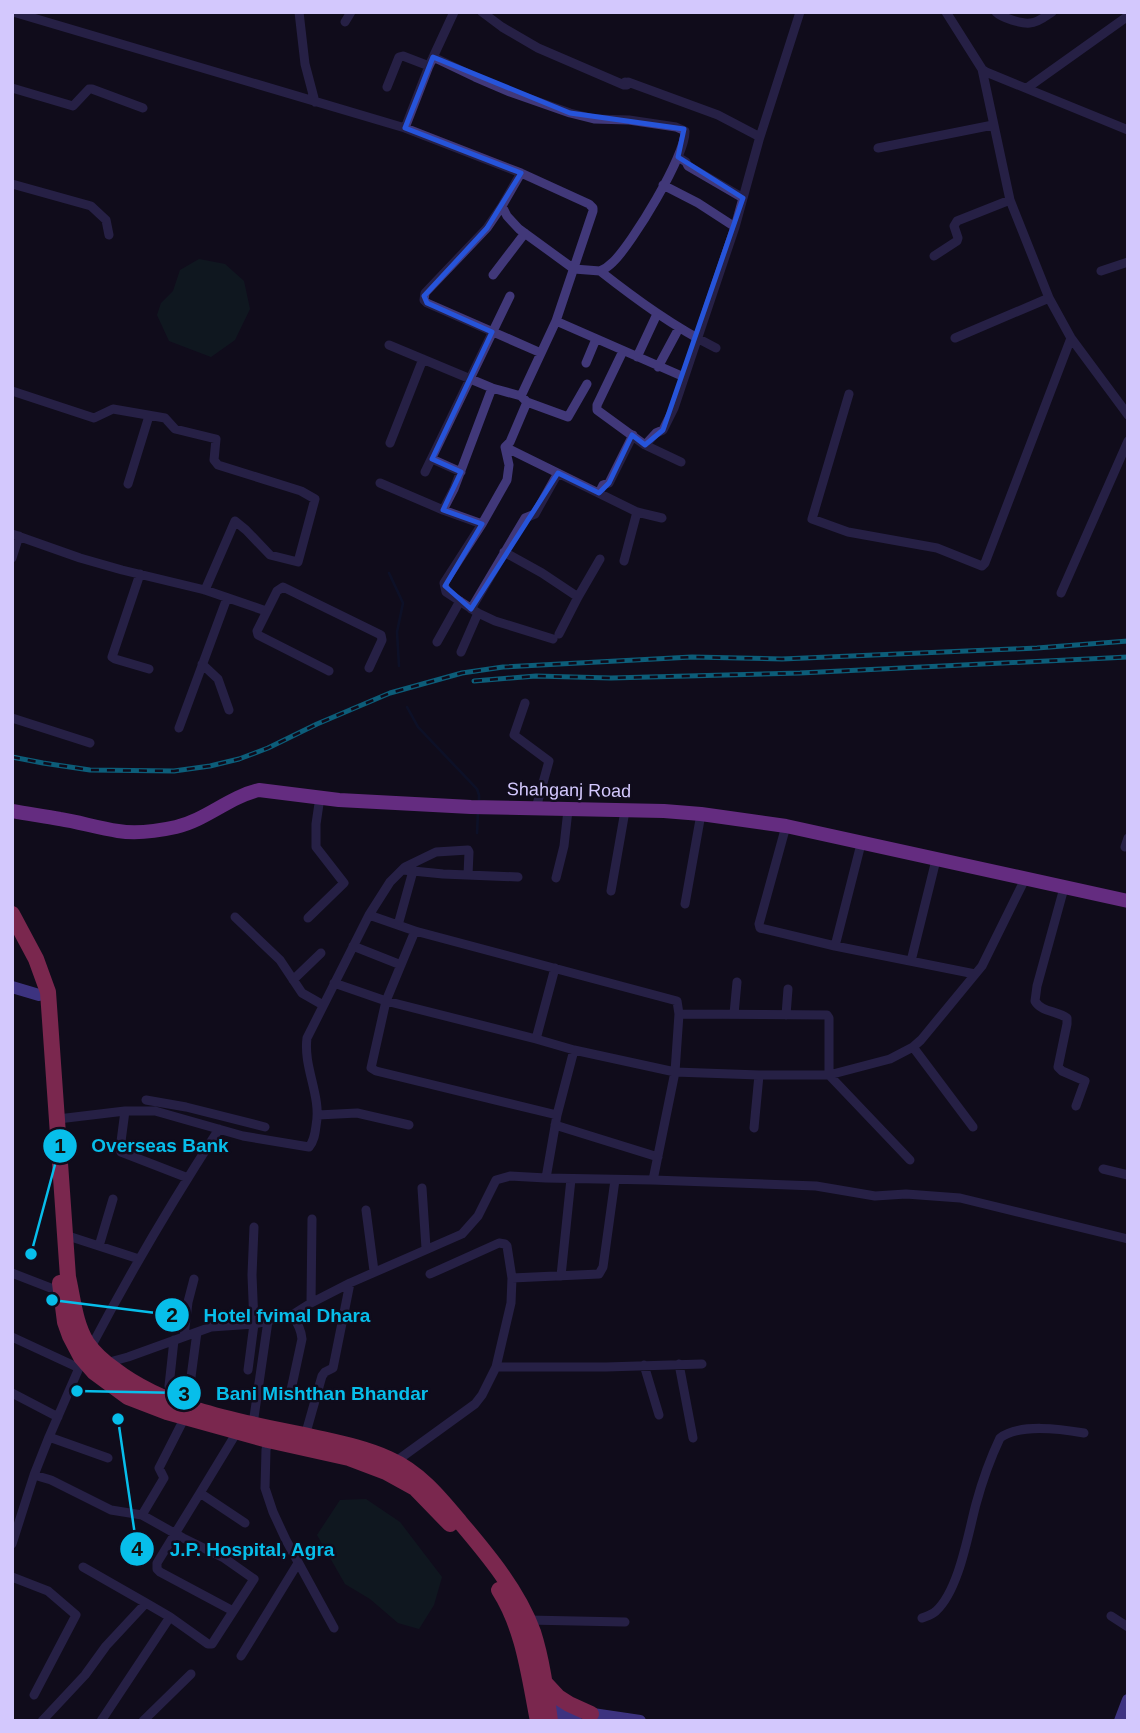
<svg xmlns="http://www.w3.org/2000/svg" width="1140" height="1733" font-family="Arial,sans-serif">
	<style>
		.green { fill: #0f2425 }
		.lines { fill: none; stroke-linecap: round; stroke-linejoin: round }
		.stream { stroke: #0a1637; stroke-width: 2.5 }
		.street { stroke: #413879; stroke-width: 9 }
		.secondary { stroke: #7462fa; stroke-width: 12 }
		.primary { stroke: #cb52fa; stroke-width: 14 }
		.highway { stroke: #fa478c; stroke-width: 16 }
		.rail-casing { stroke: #07beea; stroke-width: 5 }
		.rail { stroke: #100c1c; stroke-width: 2.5; stroke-dasharray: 8; stroke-linecap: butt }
		.marked { fill: none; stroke: #2654da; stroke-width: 5; stroke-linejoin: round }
		.labels { text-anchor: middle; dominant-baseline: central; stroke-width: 5; stroke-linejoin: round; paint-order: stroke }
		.street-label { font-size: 18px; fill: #d3c8fd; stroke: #100c1c }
		.leader { fill: none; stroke: #07beea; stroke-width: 2.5 }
		.callout-dot { fill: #07beea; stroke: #100c1c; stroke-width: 2.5 }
		.mark-label { font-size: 21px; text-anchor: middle; font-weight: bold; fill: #111 }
		.callout-label { font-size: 19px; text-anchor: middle; font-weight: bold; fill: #07beea; stroke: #100c1c; stroke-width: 5; stroke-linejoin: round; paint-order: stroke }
	</style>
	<rect width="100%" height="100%" fill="#100c1c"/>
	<path class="green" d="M 199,259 L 225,264 L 244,281 L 250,309 L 235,340 L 211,357 L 169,341 L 157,315 L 161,303 L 173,291 L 180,270 Z
		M 366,1499 L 400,1522 L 442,1577 L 434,1605 L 419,1629 L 398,1623 L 370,1599 L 345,1584 L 317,1535 L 340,1500 Z"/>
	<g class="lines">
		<path class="stream" d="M 389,573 L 403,603 L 397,632 L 399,666
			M 407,707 L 418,727 L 477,789 L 479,795 L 479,802
			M 477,833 L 478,812"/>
		<path class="street" d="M 13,12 L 405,128 L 521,173 L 502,206 L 507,216 L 519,229 L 574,269 L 600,271
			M 299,12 L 305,64 L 315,102
			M 482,12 L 502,27 L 538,48 L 624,85 L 625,82 L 627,85 L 628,82 L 718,115 L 760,137
			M 946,12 L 982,69 L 986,72 L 1128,130
			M 996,12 C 1002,18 1022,24 1030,23 C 1038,23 1046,16 1052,12
			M 345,22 L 351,12
			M 433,57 L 475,77 L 510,92 L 570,113 L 594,119 L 629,120 L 676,127 L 685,131 C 686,155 632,244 613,262 C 609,266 605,269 600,271 C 637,300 674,327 716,348
			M 982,69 L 1010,200 L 1049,298 L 1071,338 L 1128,415
			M 387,87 L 399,57 L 403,56 L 429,66
			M 12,88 L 73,106 L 89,89 L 92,89 L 143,108
			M 1027,88 L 1128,16
			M 405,128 L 429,66 L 454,12
			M 878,148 L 993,125
			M 678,157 L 686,162 L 688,166 L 743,198
			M 521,173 L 589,204 L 593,208 L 593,211 L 556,321 L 521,396
			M 12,184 L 91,206 L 106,220 L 109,235
			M 663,185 L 698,203 L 735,227
			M 502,206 L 487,228 L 425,293 L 424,300 L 427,303 L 541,353
			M 934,256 L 957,241 L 958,238 L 954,226 L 957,221 L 1010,200
			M 1101,271 L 1128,262
			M 493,275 L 525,233
			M 556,321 L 684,377
			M 955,338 L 1049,298
			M 389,345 L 492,388 L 521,396 L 527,402 L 510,442 L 505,447 L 509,465 L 507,480 L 482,524 L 444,583 L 446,592 L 478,613 L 495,621 L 553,639
			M 623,351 L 597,405 L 597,410 L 645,445 L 681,462
			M 637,357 L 657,314
			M 586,363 L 596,339
			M 658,367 L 679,328
			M 12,391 L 94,418 L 113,409 L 165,418 L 175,429 L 216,439 L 214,460 L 218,465 L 301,491 L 315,499 L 298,562 L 270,555 L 246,530 L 235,521 L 205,590
			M 849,394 L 812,519 L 848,532 L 937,548 L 982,566 L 985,563 L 1071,338
			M 527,402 L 568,417 L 587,384
			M 390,443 L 423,359
			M 645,445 L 656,433 L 663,430 L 674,408 L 735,227 L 759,140 L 800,12
			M 505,447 L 637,512 L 662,518
			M 432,459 L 461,472
			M 425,472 L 510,296
			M 380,483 L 443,510 L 482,524
			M 128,484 L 149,416
			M 599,493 L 603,485 L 609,483 L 633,435
			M 443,510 L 454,489 L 492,388
			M 12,534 L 80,558 L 122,570 L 205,590 L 266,611
			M 504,552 L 542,573 L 578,597
			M 12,558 L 19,536
			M 624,561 L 637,512
			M 140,574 L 112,657 L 115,659 L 149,669
			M 1061,593 L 1128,441
			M 471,609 L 525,518 L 535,514 L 558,473
			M 559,634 L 578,597 L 600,559
			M 437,642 L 460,601
			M 461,652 L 478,613
			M 202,664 L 218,679 L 229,710
			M 329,671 L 258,635 L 257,631 L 277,591 L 283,587 L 381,635 L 382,640 L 369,668
			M 525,703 L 514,735 L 549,761 L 536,808
			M 12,718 L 90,743
			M 179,728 L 227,598
			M 786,826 L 759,924 L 760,928 L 835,946 L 975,974
			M 1125,847 L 1128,838
			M 403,870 L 443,874 L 518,877
			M 556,878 L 564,846 L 568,810
			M 1064,888 L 1037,986 L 1035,1001 C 1041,1012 1058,1011 1067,1018 L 1067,1024 L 1058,1067 L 1062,1071 L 1085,1081 L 1076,1106
			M 611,891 L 625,811
			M 685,904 L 701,814
			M 369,915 L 415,931 L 677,1001 L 679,1014 L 675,1072 L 653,1180
			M 235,917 L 280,960 L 302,993 L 323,1005
			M 308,918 L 344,883 L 316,847 L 316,824 L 320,797
			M 398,925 L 413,871
			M 415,931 L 386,1001 L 371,1068 L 376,1071 L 557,1115
			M 353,946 L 401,965
			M 835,946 L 861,844
			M 911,961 L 936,860
			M 293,980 L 321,953
			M 334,983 L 386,1001 L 536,1039 L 574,1050 L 675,1072 L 759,1075 L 829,1075 L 890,1059 L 913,1047 L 921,1040 L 982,966 L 1025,879
			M 679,1014 L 827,1015 L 829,1018 L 829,1075 L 910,1160
			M 734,1014 L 737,982
			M 786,1015 L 788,989
			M 536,1039 L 555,968
			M 913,1047 L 973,1127
			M 146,1100 L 186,1107 L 265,1127
			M 125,1111 L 120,1149 L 121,1152 L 188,1178
			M 318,1115 L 357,1113 L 409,1125
			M 58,1119 L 125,1111 L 155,1111 L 243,1136 L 309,1147 C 314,1141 315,1134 316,1126 C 322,1096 303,1068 307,1038 L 369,915 L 390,882 L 405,867 L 436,852 L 468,850 L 469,852 L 468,875
			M 555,1125 L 658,1157
			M 754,1128 L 759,1075
			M 1103,1169 L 1128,1175
			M 546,1178 L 557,1115 L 574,1050
			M 422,1188 L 426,1248
			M 366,1210 L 374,1271
			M 65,1235 L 139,1259
			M 99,1246 L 113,1199
			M 12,1273 L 61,1292
			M 561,1276 L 571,1179
			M 512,1278 L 599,1274 L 603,1267 L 615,1180
			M 311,1303 L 312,1219
			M 184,1336 L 188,1302 L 194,1279
			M 12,1337 L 79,1368
			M 91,1347 C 130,1273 173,1200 219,1129
			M 106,1363 L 128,1357 L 211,1327 L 254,1324 L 292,1315 L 311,1303 L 350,1283 L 462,1234 L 478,1216 L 496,1180 L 510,1176 L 546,1178 L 653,1180 L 816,1186 L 875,1196 L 906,1194 L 960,1198 L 1128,1239
			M 679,1364 L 693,1438
			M 644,1365 L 659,1415
			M 496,1367 L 606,1367 L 702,1364
			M 248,1370 L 254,1324 L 252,1275 L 254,1227
			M 169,1386 L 174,1340
			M 291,1390 L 302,1339 C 301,1329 298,1323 292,1315
			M 189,1392 L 197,1332
			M 12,1393 L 58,1417
			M 253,1424 L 268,1321
			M 237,1432 L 200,1493 L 245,1523
			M 305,1436 L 322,1376 L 325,1372 L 333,1368 L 350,1283
			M 49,1437 L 108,1458
			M 268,1440 L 266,1450 L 265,1488 L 273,1512 L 286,1540 L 334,1628
			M 395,1462 L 475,1404 L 482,1395 L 496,1367 L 511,1303 L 512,1278 L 507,1246 L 505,1244 L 499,1243 L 430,1274
			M 34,1475 L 51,1480 L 111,1510 L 142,1515 L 183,1538 L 224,1558 L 254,1579 L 212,1644 L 208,1644 L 170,1617 L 146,1603 L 106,1646 L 85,1675 L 42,1721
			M 200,1493 L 157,1563 L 157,1569 L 160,1572 L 233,1611
			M 142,1515 L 164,1478 L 159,1468 L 185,1417
			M 12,1544 L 34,1475 L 49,1437 L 79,1368 L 81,1357
			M 83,1567 L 146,1603
			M 12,1577 L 48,1591 L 76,1615 L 34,1695
			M 1111,1616 L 1128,1627
			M 922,1618 C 927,1616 932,1615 936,1611 C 959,1590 968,1534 976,1504 C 982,1482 990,1459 1000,1438 C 1020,1423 1061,1429 1084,1433
			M 527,1620 L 625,1622
			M 241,1656 L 298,1563
			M 101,1721 L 170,1617
			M 143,1721 L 191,1674"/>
		<path class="secondary" d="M 12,987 L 39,995
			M 543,1709 L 579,1712 L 640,1721
			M 541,1718 L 576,1721
			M 1120,1721 L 1128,1700"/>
		<path class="primary" d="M 12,811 C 28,814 44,816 60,819 C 79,822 98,828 118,831 C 136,834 158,831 176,827 C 206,820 229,797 259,790 L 339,800 L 471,807 L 664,811 L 701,814 L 786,826 L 1128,901"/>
		<path class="highway" d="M 12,914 L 36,959 L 48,992 L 68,1277 C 73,1299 75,1324 87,1343 C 94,1353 104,1362 114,1369 C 168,1411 247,1423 313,1437 C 339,1443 365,1448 389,1459 C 419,1472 440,1498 460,1522 C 488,1555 518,1591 533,1632 C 542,1660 546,1691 550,1721
			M 60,1283 L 65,1322 L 70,1336 L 81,1357 L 94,1372 L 128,1397 L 167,1412 L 268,1440 L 349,1458 L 386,1472 L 415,1488 L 450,1524
			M 499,1590 C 524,1629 529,1676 538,1721
			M 545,1683 L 558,1697 L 569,1704 L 591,1714"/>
		<g class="rail-casing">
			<path id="rail" d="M 474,681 L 536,676 L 611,678 L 800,673 L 1128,657
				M 12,757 L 43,763 L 90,770 L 174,771 L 210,766 L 239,759 L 268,748 L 317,724 L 390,693 L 462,673 L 503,667 L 692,657 L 782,659 L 1037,648 L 1128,641"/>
		</g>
		<use href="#rail" class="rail"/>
	</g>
	<path d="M0 0H1140V1733H0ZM 433,57 L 570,113 L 684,129 L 678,157 L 743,198 L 663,430 L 645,445 L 632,435 L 609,483 L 599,493 L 558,473 L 471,609 L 445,586 L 482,524 L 443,510 L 461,472 L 432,459 L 492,332 L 427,303 L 424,296 L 487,228 L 521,173 L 405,128 Z" fill="#100c1c" fill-opacity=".55" fill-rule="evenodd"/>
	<path class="marked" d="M 433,57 L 570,113 L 684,129 L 678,157 L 743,198 L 663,430 L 645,445 L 632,435 L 609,483 L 599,493 L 558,473 L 471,609 L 445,586 L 482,524 L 443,510 L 461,472 L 432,459 L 492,332 L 427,303 L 424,296 L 487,228 L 521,173 L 405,128 Z"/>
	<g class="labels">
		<g class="street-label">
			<text transform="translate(569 790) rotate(1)">Shahganj Road</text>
		</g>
	</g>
	<path class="leader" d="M31 1254L60 1146M52 1300L172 1315M77 1391L184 1393M118 1419L137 1549"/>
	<g class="callout-dot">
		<circle cx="31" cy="1254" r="7"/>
		<circle cx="52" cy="1300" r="7"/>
		<circle cx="77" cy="1391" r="7"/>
		<circle cx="118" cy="1419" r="7"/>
		<circle cx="60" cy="1146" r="18"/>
		<circle cx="172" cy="1315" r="18"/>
		<circle cx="184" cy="1393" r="18"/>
		<circle cx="137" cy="1549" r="18"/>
	</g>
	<g class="mark-label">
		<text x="60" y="1153">1</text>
		<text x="172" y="1322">2</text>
		<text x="184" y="1401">3</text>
		<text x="137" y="1556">4</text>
	</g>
	<g class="callout-label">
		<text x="160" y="1152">Overseas Bank</text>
		<text x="287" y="1322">Hotel fvimal Dhara</text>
		<text x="322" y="1400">Bani Mishthan Bhandar</text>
		<text x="252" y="1556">J.P. Hospital, Agra</text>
	</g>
	<rect width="1140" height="1733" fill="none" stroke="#d3c8fd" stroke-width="28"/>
</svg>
